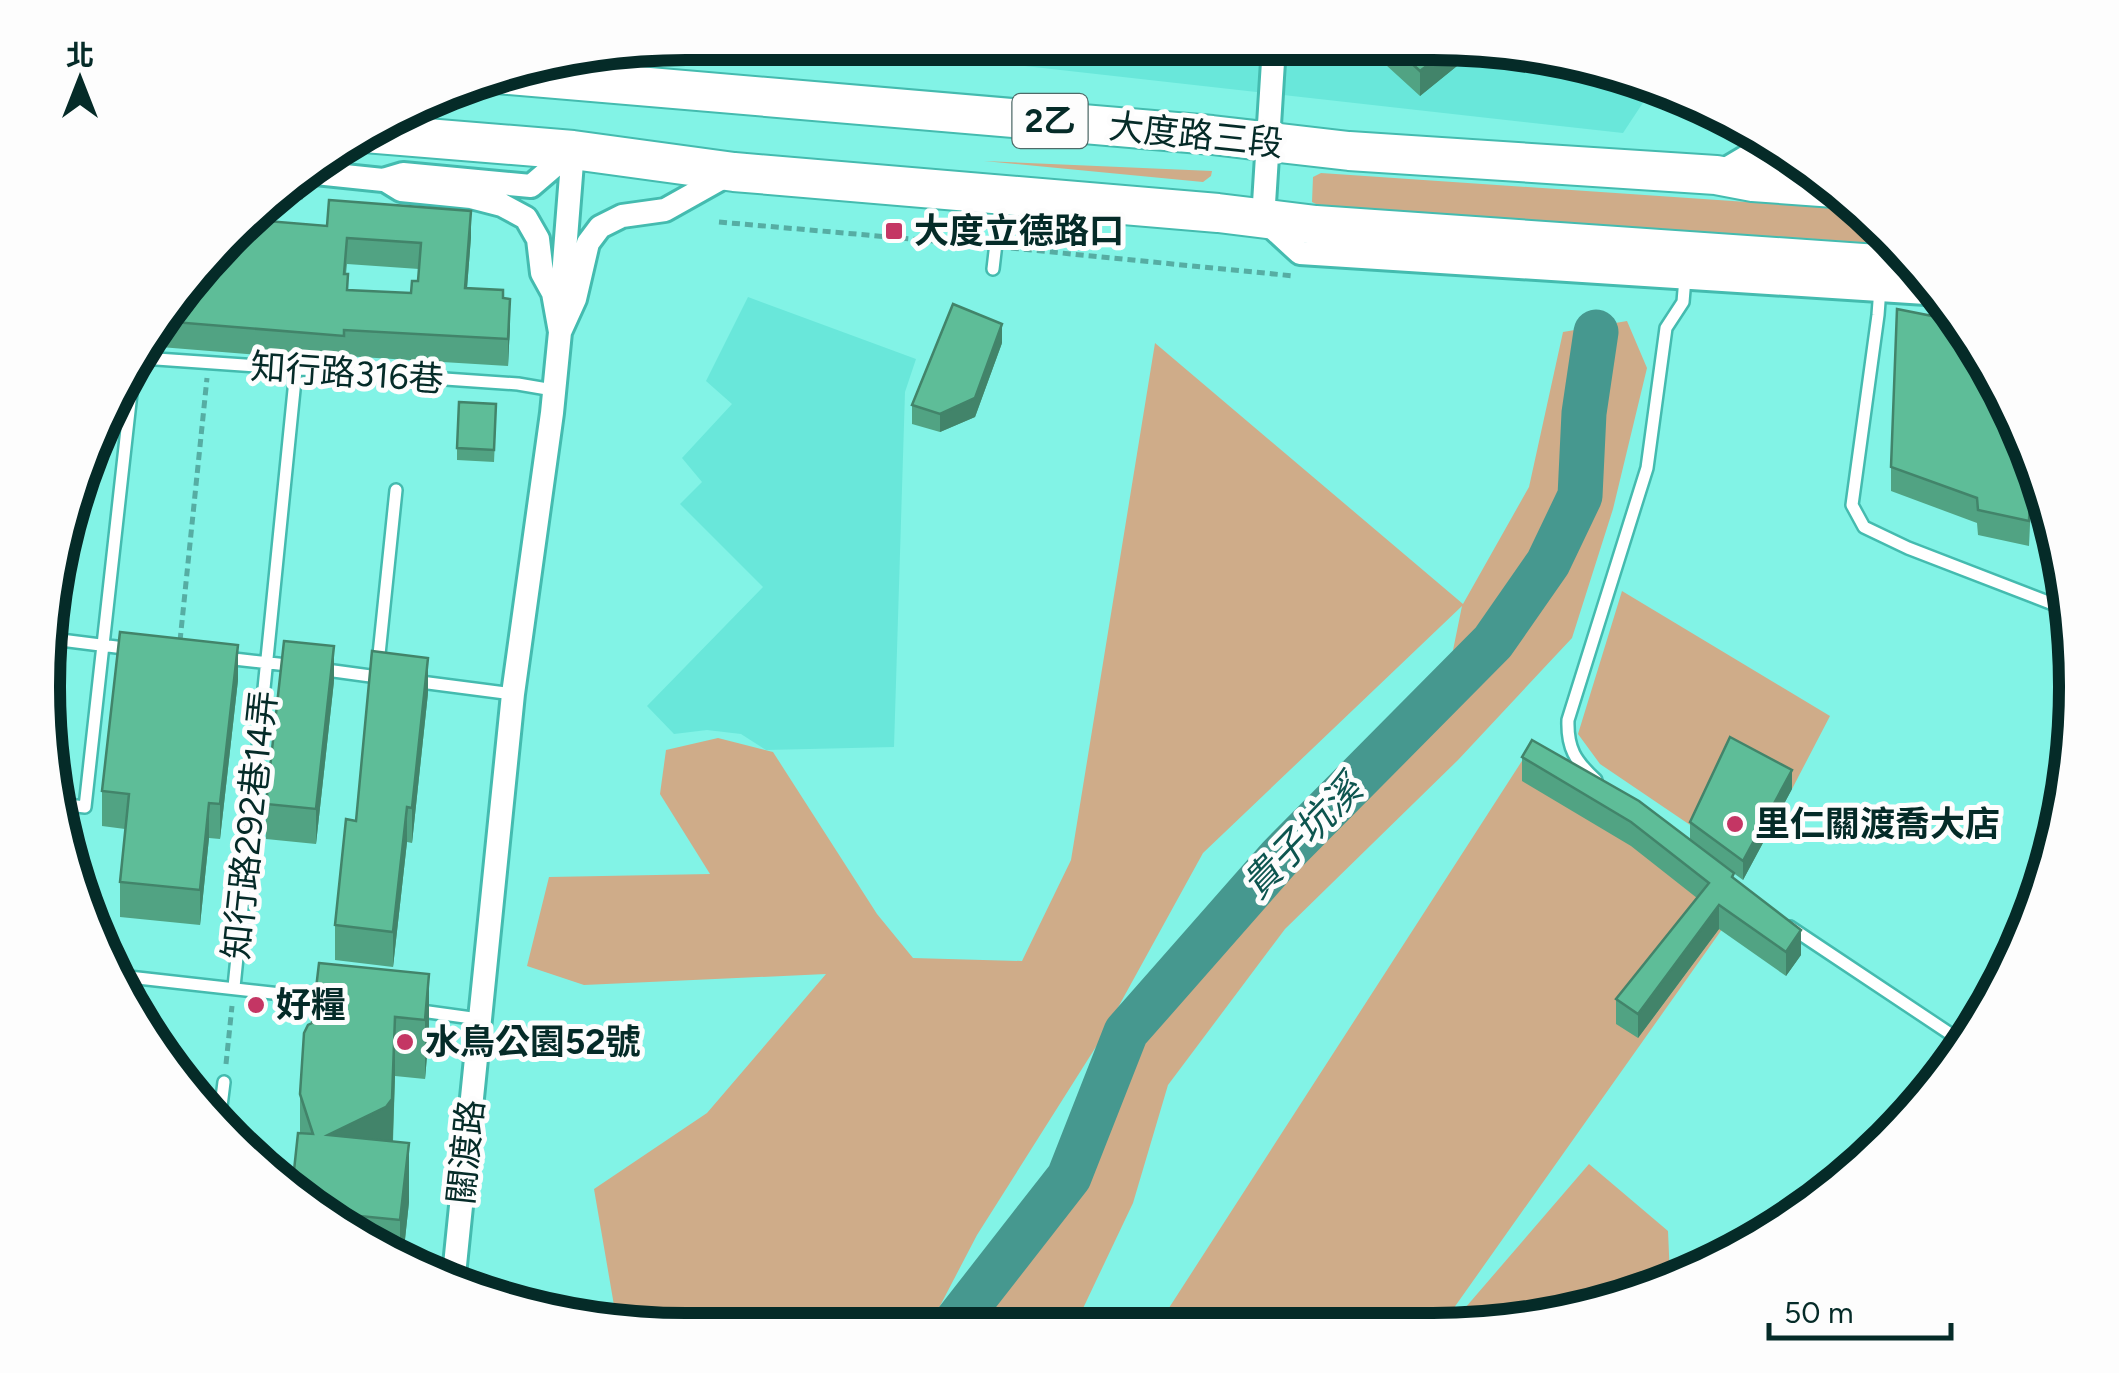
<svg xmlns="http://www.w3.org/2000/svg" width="2119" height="1373" font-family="Figtree,'Noto Sans TC',sans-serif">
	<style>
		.built { fill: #69e7da }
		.green { fill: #cfac89 }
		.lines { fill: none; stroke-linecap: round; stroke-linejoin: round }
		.river { stroke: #46988f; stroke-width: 45 }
		.service-casing { stroke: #44bbaf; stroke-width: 16 }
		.minor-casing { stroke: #44bbaf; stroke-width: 28 }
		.primary-casing { stroke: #44bbaf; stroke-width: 42 }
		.path { stroke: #56ada3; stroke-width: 5; stroke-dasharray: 8 5; stroke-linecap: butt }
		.service { stroke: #fff; stroke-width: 11 }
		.minor { stroke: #fff; stroke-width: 22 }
		.primary { stroke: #fff; stroke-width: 38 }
		.wall { fill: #51a383; fill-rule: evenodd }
		.shaded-wall { fill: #42846a }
		.building { fill: #5ebd98; stroke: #42846a; stroke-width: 2.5; fill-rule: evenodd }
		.poi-dot { fill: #c43664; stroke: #fdfdfd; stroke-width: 4 }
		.labels { text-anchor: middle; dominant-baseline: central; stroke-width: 10; stroke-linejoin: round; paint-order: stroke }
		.shield { fill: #fdfdfd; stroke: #4f6a68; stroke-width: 2.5 }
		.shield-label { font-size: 32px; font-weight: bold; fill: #052b28 }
		.street-label { font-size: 35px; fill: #052b28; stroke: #fdfdfd }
		.poi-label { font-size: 35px; font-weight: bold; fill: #052b28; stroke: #fdfdfd; text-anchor: start }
		.water-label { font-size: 38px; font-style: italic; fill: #0d554f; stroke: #fdfdfd }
		.rim { fill: none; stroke: #052b28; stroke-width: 12 }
	</style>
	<rect width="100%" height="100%" fill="#82f3e6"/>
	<path class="built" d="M 819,43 L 1517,48 L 1652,89 L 1623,133 Z
		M 748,297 L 916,359 L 905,392 L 894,747 L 766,750 L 741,734 L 707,730 L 674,734 L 647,706 L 763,587 L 680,504 L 702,482 L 682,458 L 732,404 L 706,381 Z"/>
	<path class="green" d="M 984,161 L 1212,171 L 1211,176 L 1203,182 Z
		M 1321,173 L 1863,210 L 1889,244 L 1320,206 L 1312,202 L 1313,177 Z
		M 1627,321 L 1647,368 L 1613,509 L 1572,638 L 1458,760 L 1285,929 L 1168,1085 L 1133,1203 L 1077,1321 L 1087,1327 L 966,1327 L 1085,1163 L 1150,1032 L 1289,860 L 1438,724 L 1462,606 L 1203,853 L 1099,1042 L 977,1235 L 929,1327 L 665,1325 L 616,1317 L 594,1189 L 707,1113 L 826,974 L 584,985 L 527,966 L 549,877 L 710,874 L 660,794 L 666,750 L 718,738 L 773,752 L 877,914 L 913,958 L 1022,961 L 1071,860 L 1155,343 L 1463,604 L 1529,487 L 1563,332 Z
		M 1622,591 L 1830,716 L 1792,789 L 1730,756 L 1696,829 L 1600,764 L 1578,734 Z
		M 1529,750 L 1742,901 L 1439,1329 L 1156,1328 Z
		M 1589,1164 L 1668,1231 L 1670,1277 L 1474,1329 L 1447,1329 Z"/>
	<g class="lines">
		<path class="river" d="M 952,1327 L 1069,1177 L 1126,1032 L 1279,858 L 1493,642 L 1548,563 L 1580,496 L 1584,413 L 1596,332"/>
		<g class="service-casing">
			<path id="service" d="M 993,269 L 1001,200
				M 1880,288 L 1878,315 L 1852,505 L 1864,527 L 1908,548 L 2066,609
				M 142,358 L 518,384 L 553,390
				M 45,638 L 132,649
				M 225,658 L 296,666
				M 378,664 L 396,490
				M 319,669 L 385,678
				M 413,681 L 513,694
				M 1596,780 C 1575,761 1567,748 1568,720 L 1647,468 L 1666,328 L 1683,302 L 1685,278
				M 59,804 L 85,807 L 133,375
				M 1790,927 L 1958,1039
				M 120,976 L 326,999
				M 234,987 L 296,370
				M 414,1010 L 479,1019
				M 219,1122 L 224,1082"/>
		</g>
		<g class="minor-casing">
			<path id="minor" d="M 1274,46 L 1263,219 L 1300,253 L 1926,293
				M 306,172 L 383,180 L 403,174 L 531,186 L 573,150
				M 1716,175 L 1748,156 L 1791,158
				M 388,182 L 401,190 L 471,197 L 502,205 L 526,218 L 538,239 L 542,273 L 553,293 L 560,332
				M 553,293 L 563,276 L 573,150
				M 453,1285 L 513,694 L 552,413 L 560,332 L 575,299 L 588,243 L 600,227 L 622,216 L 665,210 L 731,173"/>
		</g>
		<g class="primary-casing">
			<path id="primary" d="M 497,74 L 1212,135 L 1349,151 L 1716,175 L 1753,182 L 1835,188
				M 365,133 L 573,150 L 734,172 L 1218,213 L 1316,225 L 1906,266"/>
		</g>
		<path class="path" d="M 282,195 L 304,197
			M 719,222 L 980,245
			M 1011,248 L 1294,276
			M 180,641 L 207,378
			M 226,1064 L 232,1006"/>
		<use href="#service" class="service"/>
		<use href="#minor" class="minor"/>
		<use href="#primary" class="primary"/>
	</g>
	<path class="wall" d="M 1386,47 L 1468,48 L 1457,66 L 1420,96 L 1386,65 Z
		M 1511,48 L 1517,48 L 1574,65 L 1569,73 L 1548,70 L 1522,58 Z
		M 258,217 L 258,220 L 471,237 L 467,288 L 503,298 L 510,325 L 508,366 L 344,356 L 344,362 L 148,346 L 176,294 ZM 347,264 L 419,269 L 418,281 L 411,293 L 348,290 L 346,274 Z
		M 1002,343 L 975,417 L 940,432 L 912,424 L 912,405 Z
		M 496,417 L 494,462 L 457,460 L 457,448 Z
		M 1891,467 L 2032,483 L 2029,546 L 1978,535 L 1977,523 L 1891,491 Z
		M 238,680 L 220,839 L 209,838 L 200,925 L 120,917 L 120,882 L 125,829 L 102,826 L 102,791 Z
		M 334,681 L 316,844 L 266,839 L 266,804 Z
		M 428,693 L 412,843 L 407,842 L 393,967 L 335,960 L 335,925 L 356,821 Z
		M 1522,757 L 1690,839 L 1690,822 L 1792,789 L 1743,880 L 1732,872 L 1734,878 L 1801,955 L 1786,976 L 1719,929 L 1638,1038 L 1616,1024 L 1616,999 L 1697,898 L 1631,846 L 1522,781 Z
		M 429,974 L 429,1033 L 425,1079 L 395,1076 L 393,1142 L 409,1202 L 403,1258 L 292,1189 L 300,1133 L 300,1094 Z"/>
	<path class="shaded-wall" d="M 1450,48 L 1468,48 L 1457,66 L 1420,96 L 1420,71 Z
		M 471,211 L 471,237 L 465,314 L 465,288 Z
		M 510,299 L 510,325 L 508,366 L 508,339 Z
		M 1002,324 L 1002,343 L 975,417 L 940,432 L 940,414 Z
		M 238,645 L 238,680 L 220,839 L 220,804 Z
		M 334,646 L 334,681 L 316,844 L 316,809 Z
		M 428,658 L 428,693 L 412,843 L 412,808 Z
		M 1792,770 L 1792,789 L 1743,880 L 1743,861 Z
		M 209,803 L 209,838 L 200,925 L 200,890 Z
		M 407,807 L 407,842 L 393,967 L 393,932 Z
		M 1719,905 L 1719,929 L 1638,1038 L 1638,1014 Z
		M 1801,930 L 1801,955 L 1786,976 L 1786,952 Z
		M 429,974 L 429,1033 L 425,1079 L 425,1020 Z
		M 395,1017 L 395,1076 L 392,1158 L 328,1135 Z
		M 409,1143 L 409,1202 L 403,1258 L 400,1257 L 400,1220 Z"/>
	<path class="building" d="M 1394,47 L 1450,48 L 1420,71 Z
		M 329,200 L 471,211 L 465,288 L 503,290 L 503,298 L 510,299 L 508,339 L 344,330 L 344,336 L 161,321 L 176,294 L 255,220 L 327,226 ZM 347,238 L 421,243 L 418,281 L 412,281 L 411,293 L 347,290 L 348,274 L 344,274 Z
		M 953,304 L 1002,324 L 975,398 L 940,414 L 912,405 Z
		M 1897,309 L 1947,319 L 2010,401 L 2031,479 L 2029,521 L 1978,510 L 1977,498 L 1891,467 Z
		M 459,402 L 496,404 L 494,450 L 457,448 Z
		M 120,632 L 238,645 L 220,804 L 209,803 L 200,890 L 120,882 L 129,794 L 102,791 Z
		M 284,641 L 334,646 L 316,809 L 266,804 Z
		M 372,651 L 428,658 L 412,808 L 407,807 L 393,932 L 335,925 L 346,819 L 356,821 Z
		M 1730,737 L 1792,770 L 1743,861 L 1690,822 Z
		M 1532,740 L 1639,801 L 1734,873 L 1732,877 L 1801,930 L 1786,952 L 1719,905 L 1638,1014 L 1616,999 L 1709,883 L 1631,822 L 1522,757 Z
		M 319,963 L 429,974 L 425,1020 L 395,1017 L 392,1099 L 386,1107 L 328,1135 L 409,1143 L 400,1220 L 329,1213 L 292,1189 L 298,1133 L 313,1134 L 300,1094 L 304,1033 L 308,1025 L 312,1023 Z"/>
	<g class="poi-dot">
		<rect x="884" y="221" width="20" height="20" rx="5"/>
		<circle cx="1735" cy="824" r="10"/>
		<circle cx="256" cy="1005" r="10"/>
		<circle cx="405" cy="1042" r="10"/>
	</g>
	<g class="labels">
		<rect class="shield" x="1012.5" y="94" width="75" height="54" rx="8"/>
		<g class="shield-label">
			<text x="1050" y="121">2乙</text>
		</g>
		<g class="street-label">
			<text transform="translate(1196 135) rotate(6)">大度路三段</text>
			<text transform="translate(347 373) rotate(4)">知行路316巷</text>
			<text transform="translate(250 825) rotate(-84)">知行路292巷14弄</text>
			<text transform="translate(466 1152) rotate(-84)">關渡路</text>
		</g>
		<g class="poi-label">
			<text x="914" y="231">大度立德路口</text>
			<text x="1755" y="824">里仁關渡喬大店</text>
			<text x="276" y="1005">好糧</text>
			<text x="425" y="1042">水鳥公園52號</text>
		</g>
		<g class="water-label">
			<text transform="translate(1302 837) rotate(-46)">貴子坑溪</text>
		</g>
	</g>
	<path d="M0 0H2119V1373H0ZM686 60H1433A626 626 0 0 1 2059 686V687A626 626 0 0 1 1433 1313H686A626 626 0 0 1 60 687V686A626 626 0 0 1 686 60Z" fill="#fdfdfd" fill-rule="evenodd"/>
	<path class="rim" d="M686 60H1433A626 626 0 0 1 2059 686V687A626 626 0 0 1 1433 1313H686A626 626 0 0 1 60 687V686A626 626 0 0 1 686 60Z"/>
	<g transform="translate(80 80)" stroke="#fdfdfd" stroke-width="8" paint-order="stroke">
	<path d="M0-8L18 38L0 25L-18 38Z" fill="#052b28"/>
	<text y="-15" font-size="28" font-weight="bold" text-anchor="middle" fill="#052b28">北</text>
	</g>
	<path d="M1769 1323v15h182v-15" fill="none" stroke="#052b28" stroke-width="5"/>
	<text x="1784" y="1323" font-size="30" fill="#052b28" stroke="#fdfdfd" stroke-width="8" paint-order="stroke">50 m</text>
</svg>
